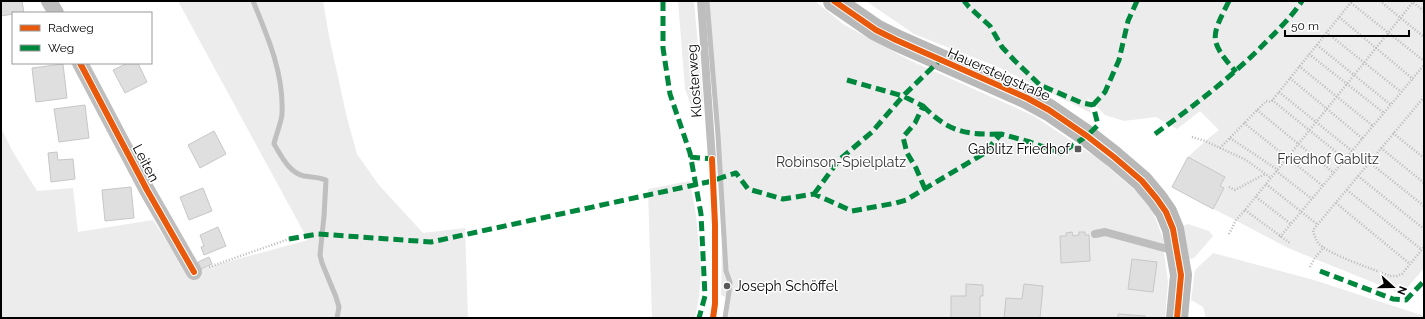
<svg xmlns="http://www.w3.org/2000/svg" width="1425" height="319" font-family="Raleway,sans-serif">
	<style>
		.green { fill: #ececec }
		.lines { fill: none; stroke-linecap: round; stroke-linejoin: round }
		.stream { stroke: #bfbfbf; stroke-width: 5 }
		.building { fill: #dfdfdf; stroke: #c7c7c7 }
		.path { stroke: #b9b9b9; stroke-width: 2.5; stroke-dasharray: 1 2; stroke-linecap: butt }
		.lane { stroke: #bebebe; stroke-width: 8 }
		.street { stroke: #bebebe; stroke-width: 16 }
		.secondary { stroke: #b8b8b8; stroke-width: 22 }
		.quiet { stroke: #00873e; stroke-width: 5; stroke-dasharray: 10 5; stroke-linecap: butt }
		.cycleway-casing { stroke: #fff; stroke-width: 8 }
		.cycleway { stroke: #e8590c; stroke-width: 6 }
		.poi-dot { fill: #595959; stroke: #fff; stroke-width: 1.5 }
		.labels { text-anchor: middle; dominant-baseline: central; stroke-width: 3; stroke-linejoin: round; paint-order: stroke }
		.street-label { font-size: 14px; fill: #000; stroke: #fff }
		.poi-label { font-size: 14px; fill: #000; stroke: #fff; text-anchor: end }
		.park-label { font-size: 14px; fill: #333; stroke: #fff }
	</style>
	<rect width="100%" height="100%" fill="#fff"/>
	<path class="green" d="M 178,1 L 323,1 L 329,36 L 347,118 L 357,154 L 378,184 L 423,233 L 465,228 L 468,318 L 1,318 L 1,128 L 13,152 L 37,191 L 73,188 L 78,232 L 153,220 L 190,277 L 201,269 L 308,240 Z
		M 678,1 L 694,1 L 703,101 L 692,108 L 685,89 Z
		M 705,1 L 815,1 L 843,24 L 909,60 L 1034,116 L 1100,160 L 1149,202 L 1164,241 L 1164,253 L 1168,282 L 1165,318 L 728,318 L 730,299 L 721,295 L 722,238 L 717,135 Z
		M 866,1 L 1424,1 L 1424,268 L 1402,294 L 1288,248 L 1172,187 L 1188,157 L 1205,141 L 1219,130 L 1200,111 L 1177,129 L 1156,117 L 1124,121 L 1105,115 L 1087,97 L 1091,113 L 998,67 L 914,34 Z
		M 690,181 L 696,215 L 701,270 L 699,297 L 695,318 L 652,318 L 648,189 Z
		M 1188,224 L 1209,231 L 1213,236 L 1195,257 L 1192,259 L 1188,258 L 1182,226 Z
		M 1213,253 L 1314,280 L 1424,316 L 1424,318 L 1206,318 L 1203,307 L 1191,300 L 1195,270 Z"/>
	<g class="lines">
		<path class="stream" d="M 253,1 C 268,37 284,74 282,114 C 281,124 276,134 274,144 C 281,155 289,173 304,176 C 311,177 319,177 326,180 L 324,216 L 320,255 L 322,263 L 336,297 L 339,307 L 337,318
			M 707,1 L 718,135 L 726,271 L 730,282 L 729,292 L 725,318"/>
	</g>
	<path class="building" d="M 1,1 L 22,1 L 24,13 L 13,13 L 13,14 L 1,16 Z
		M 128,63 L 138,63 L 147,82 L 125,93 L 113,70 Z
		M 63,64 L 67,98 L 36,102 L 32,68 Z
		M 85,105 L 89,138 L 59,142 L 54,109 Z
		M 214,131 L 226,154 L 200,168 L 188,145 Z
		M 57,152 L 58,160 L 73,159 L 75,179 L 51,182 L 48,153 Z
		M 1188,157 L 1225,177 L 1220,186 L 1224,188 L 1213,209 L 1172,187 Z
		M 131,187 L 134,218 L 105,221 L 102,190 Z
		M 203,188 L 212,211 L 189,220 L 180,197 Z
		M 218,227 L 226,246 L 204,255 L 201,247 L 204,246 L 200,235 Z
		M 1072,232 L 1073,236 L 1079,235 L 1079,232 L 1085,232 L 1085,235 L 1089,235 L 1090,261 L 1061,263 L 1060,236 L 1066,236 L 1066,233 Z
		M 209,257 L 212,264 L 201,269 L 198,262 Z
		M 1132,259 L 1157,262 L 1153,292 L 1128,289 Z
		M 966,284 L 983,285 L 983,296 L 980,296 L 980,318 L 951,318 L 951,296 L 966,296 Z
		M 1024,284 L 1043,286 L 1040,318 L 1004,318 L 1006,298 L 1022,299 Z
		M 1118,314 L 1145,316 L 1145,318 L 1118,318 Z"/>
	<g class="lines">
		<path class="path" d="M 1380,1 L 1424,37
			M 1411,1 L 1424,11
			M 1351,3 L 1424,61
			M 1339,17 L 1413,79
			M 1326,32 L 1401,92
			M 1317,45 L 1391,105
			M 1309,54 L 1384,113
			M 1299,66 L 1373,126
			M 1290,78 L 1363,139
			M 1279,92 L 1352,151
			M 1424,97 L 1313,230 C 1314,235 1316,240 1319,244 C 1330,255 1373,269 1390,276 L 1397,276 L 1402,274 L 1424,247
			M 1272,100 L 1345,159
			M 1257,110 L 1334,173
			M 1244,123 L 1323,186
			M 1393,133 L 1424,158
			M 1192,137 L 1205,141 L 1246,160 L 1271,178
			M 1230,138 L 1278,170
			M 1220,148 L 1266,101 L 1271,102 L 1352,1
			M 1381,148 L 1424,183
			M 1369,162 L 1424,206
			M 1276,171 L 1312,199
			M 1358,176 L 1424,229
			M 1266,184 L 1317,224
			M 1229,187 L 1235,190 L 1265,174
			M 1347,190 L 1422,250
			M 1256,197 L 1291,224
			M 1336,203 L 1410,264
			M 1245,210 L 1290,243
			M 1229,234 L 1236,220 L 1245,210 L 1414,1
			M 1280,237 L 1424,65
			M 209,267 L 289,239
			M 1310,267 L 1314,259 L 1324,247"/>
		<path class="lane" d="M 701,1 L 712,159
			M 1095,234 L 1105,232 L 1175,251"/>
		<path class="street" d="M 49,1 L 56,13
			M 80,63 L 147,190 L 194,272"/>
		<path class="secondary" d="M 834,1 L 876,30 L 896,40 L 1027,98 L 1049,110 L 1087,136 L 1114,157 L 1142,181 L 1157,199 L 1166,212 L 1173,229 L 1181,275 L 1177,318"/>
		<path class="quiet" d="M 663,1 L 663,48 L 670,94 L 690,153 L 701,214 L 705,296 L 699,318
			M 1229,1 C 1211,37 1208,40 1236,72
			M 847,80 L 903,96 L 923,106 L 915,123 L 903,137 L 907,153 L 916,168 L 925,189
			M 1093,105 L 1105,92 L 1119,60 L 1128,21 L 1137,1
			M 923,106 C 949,132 965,135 1001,134
			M 1155,134 C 1195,105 1233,76 1268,40 C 1280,28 1293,15 1302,1
			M 690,157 L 712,159 L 713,162
			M 814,194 L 839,160 L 872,132 L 903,96 L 940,60
			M 289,239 L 318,234 L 431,242 L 708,182 L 736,173 L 748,189 L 783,199 L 814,194 L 852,211 L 896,203 L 906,200 L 983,154 L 1001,134 L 1030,142 L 1061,153 L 1087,136 L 1098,125 L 1093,105 L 1082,103 L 1040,85 L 1015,61 L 1002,47 L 990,26 L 969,7 L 964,1
			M 1320,271 L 1393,299 L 1406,300 L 1424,281"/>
		<g class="cycleway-casing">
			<path id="cycleway" d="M 834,1 L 876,30 L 896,40 L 1027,98 L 1049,110 L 1087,136 L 1114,157 L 1142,181 L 1157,199 L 1166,212 L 1173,229 L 1181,275 L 1177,318
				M 80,63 L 147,190 L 194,272
				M 712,159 L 715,225 L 715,304 L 713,318"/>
		</g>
		<use href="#cycleway" class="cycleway"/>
	</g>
	<g class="poi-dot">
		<rect x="1074" y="145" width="8" height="8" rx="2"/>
		<circle cx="727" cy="286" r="4"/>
	</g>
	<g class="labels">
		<g class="street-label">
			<text transform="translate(999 74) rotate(24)">Hauersteigstraße</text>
			<text transform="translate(694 81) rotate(-94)">Klosterweg</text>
			<text transform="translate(146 163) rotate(62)">Leiten</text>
		</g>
		<g class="poi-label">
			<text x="1070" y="149">Gablitz Friedhof</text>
			<text x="735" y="286" text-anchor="start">Joseph Schöffel</text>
		</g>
		<g class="park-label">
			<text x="1328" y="159">Friedhof Gablitz</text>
			<text x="841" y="162">Robinson-Spielplatz</text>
		</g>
	</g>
	<rect width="1425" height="319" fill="none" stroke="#000000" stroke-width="4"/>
	<rect x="12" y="12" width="140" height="52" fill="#ffffff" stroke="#999999"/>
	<rect x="20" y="25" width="20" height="6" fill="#e8590c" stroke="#999999"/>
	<text x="48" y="32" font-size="12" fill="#000000">Radweg</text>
	<rect x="20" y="45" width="20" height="6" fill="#00873e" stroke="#999999"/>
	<text x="48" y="52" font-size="12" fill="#000000">Weg</text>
	<g transform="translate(1393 287) rotate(111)" stroke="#ffffff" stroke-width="3" paint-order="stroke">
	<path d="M0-3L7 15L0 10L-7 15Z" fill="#000000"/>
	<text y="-6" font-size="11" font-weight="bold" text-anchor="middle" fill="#000000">N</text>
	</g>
	<path d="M1285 30v6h124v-6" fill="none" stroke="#000000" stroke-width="2"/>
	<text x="1291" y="30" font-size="12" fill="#000000" stroke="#ffffff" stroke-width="3" paint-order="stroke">50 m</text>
</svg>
